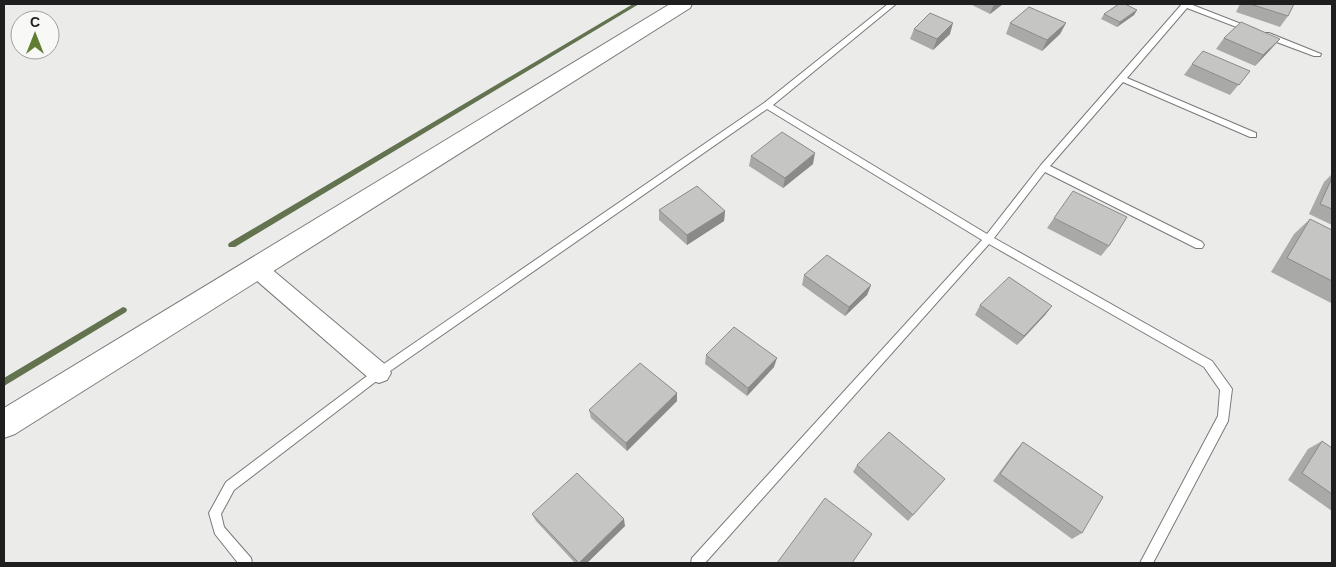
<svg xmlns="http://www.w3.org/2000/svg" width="1336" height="567" font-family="Arial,sans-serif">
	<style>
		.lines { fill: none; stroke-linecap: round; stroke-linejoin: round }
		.stream { fill: #63724f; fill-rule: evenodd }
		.service-casing { stroke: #797a78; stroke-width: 2 }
		.minor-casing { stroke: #797a78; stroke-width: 2 }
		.tertiary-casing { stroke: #797a78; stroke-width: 2 }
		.service { fill: #fff; fill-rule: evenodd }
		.minor { fill: #fff; fill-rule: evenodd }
		.tertiary { fill: #fff; fill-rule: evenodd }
		.wall { fill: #a9aaa8 }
		.shaded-wall { fill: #8a8b88 }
		.building { fill: #c5c6c3; stroke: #8a8b88 }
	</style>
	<rect width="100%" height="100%" fill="#ebece9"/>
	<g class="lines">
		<path class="stream" d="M 633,4 L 639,4 L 235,247 L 229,247 L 228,245 L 229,243 Z
			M 123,307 L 126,308 L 127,310 L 126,312 L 4,386 L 4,378 Z"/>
		<g class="service-casing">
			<path id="service" d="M 888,4 L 896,4 L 773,105 L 987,234 L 1041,165 L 1182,4 L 1190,4 L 1254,29 L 1253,31 L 1247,31 L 1187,8 L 1127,78 L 1256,133 L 1256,137 L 1250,137 L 1123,82 L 1050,166 L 1202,242 L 1204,245 L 1202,248 L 1196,248 L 1045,172 L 994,238 L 1212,361 L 1230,386 L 1232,389 L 1228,421 L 1153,563 L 1140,563 L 1218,416 L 1220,390 L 1204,367 L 989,244 L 705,563 L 691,563 L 692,558 L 982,240 L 767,109 L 383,376 L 234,490 L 221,514 L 224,527 L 251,558 L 252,563 L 238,563 L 215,534 L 209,513 L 226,482 L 375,370 L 764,103 Z
				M 1263,33 L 1269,33 L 1321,54 L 1320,56 L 1314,56 L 1263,37 Z"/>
		</g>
		<g class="minor-casing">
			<path id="minor" d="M 256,260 L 263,262 L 387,366 L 391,373 L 387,380 L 379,383 L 371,380 L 249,274 L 246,268 L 249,262 Z"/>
		</g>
		<g class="tertiary-casing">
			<path id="tertiary" d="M 670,4 L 692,4 L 690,8 L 15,434 L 4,438 L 4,408 Z"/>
		</g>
		<use href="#service" class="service"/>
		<use href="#minor" class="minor"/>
		<use href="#tertiary" class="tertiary"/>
	</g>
	<path class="wall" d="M 970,4 L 1003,4 L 990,14 Z
		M 1240,4 L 1294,4 L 1288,16 L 1280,27 L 1236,12 Z
		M 1137,10 L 1134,15 L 1117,27 L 1101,19 L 1104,14 Z
		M 1010,23 L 1066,23 L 1060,34 L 1042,51 L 1006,34 Z
		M 914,29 L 950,34 L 933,50 L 910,39 Z
		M 1224,38 L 1280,39 L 1271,49 L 1255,66 L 1216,49 Z
		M 1192,64 L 1250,71 L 1230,95 L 1184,75 Z
		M 751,156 L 813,164 L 783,188 L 749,166 Z
		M 1332,174 L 1332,225 L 1309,214 L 1324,182 Z
		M 659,210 L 725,211 L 724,221 L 687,245 L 659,220 Z
		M 1054,218 L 1109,246 L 1101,256 L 1047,228 Z
		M 1310,219 L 1332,230 L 1332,302 L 1331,303 L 1271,272 L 1294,234 Z
		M 804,275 L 871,285 L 867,295 L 845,316 L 802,285 Z
		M 980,305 L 1052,306 L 1045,315 L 1017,345 L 975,315 Z
		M 706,355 L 774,367 L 747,396 L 705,364 Z
		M 677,401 L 627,451 L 591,418 L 589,410 Z
		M 1322,441 L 1332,448 L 1332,511 L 1288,480 L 1308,449 Z
		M 1023,442 L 1082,533 L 1072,539 L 993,481 L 1016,450 Z
		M 857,465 L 945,479 L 908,521 L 853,472 Z
		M 532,514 L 625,526 L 587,563 L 575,563 L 536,521 Z"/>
	<path class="shaded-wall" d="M 994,4 L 1003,4 L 990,14 Z
		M 1137,10 L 1134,15 L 1117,27 L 1120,22 Z
		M 953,23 L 950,34 L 933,50 L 937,39 Z
		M 1066,23 L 1060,34 L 1042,51 L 1047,40 Z
		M 1280,39 L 1271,49 L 1255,66 L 1263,55 Z
		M 815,153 L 813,164 L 783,188 L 785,178 Z
		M 725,211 L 724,221 L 687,245 L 687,235 Z
		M 871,285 L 867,295 L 845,316 L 849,307 Z
		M 1052,306 L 1045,315 L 1017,345 L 1024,336 Z
		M 777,358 L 774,367 L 747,396 L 748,388 Z
		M 677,393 L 677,401 L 627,451 L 626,443 Z
		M 624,519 L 625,526 L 587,563 L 579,563 Z"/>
	<path class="building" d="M 1119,4 L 1125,4 L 1137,10 L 1120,22 L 1104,14 Z
		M 1250,4 L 1294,4 L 1288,16 Z
		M 1029,7 L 1066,23 L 1047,40 L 1010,23 Z
		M 930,13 L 953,23 L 937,39 L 914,29 Z
		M 1241,22 L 1280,39 L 1263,55 L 1224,38 Z
		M 1203,51 L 1250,71 L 1239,85 L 1192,64 Z
		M 782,132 L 815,153 L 785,178 L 751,156 Z
		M 1332,178 L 1332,209 L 1320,204 Z
		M 697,186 L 725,211 L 687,235 L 659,210 Z
		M 1073,191 L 1127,217 L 1109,246 L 1054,218 Z
		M 1310,219 L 1332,230 L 1332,281 L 1287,258 Z
		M 827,255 L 871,285 L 849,307 L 804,275 Z
		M 1009,277 L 1052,306 L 1024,336 L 980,305 Z
		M 734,327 L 777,358 L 748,388 L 706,355 Z
		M 640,363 L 677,393 L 626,443 L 589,410 Z
		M 889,432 L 945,479 L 913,515 L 857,465 Z
		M 1322,441 L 1332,448 L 1332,494 L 1302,473 Z
		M 1023,442 L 1103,497 L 1082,533 L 1000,474 Z
		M 577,473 L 624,519 L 579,563 L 532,514 Z
		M 825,498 L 872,534 L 852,563 L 777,563 Z"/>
	<rect width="1336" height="567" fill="none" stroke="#1e1f1e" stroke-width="10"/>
	<g transform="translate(35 35)"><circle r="24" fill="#f8f9f6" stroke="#a1a2a0"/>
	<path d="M0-4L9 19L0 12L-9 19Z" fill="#617d31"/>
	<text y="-8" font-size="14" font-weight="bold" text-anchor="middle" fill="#1e1f1e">С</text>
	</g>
</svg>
